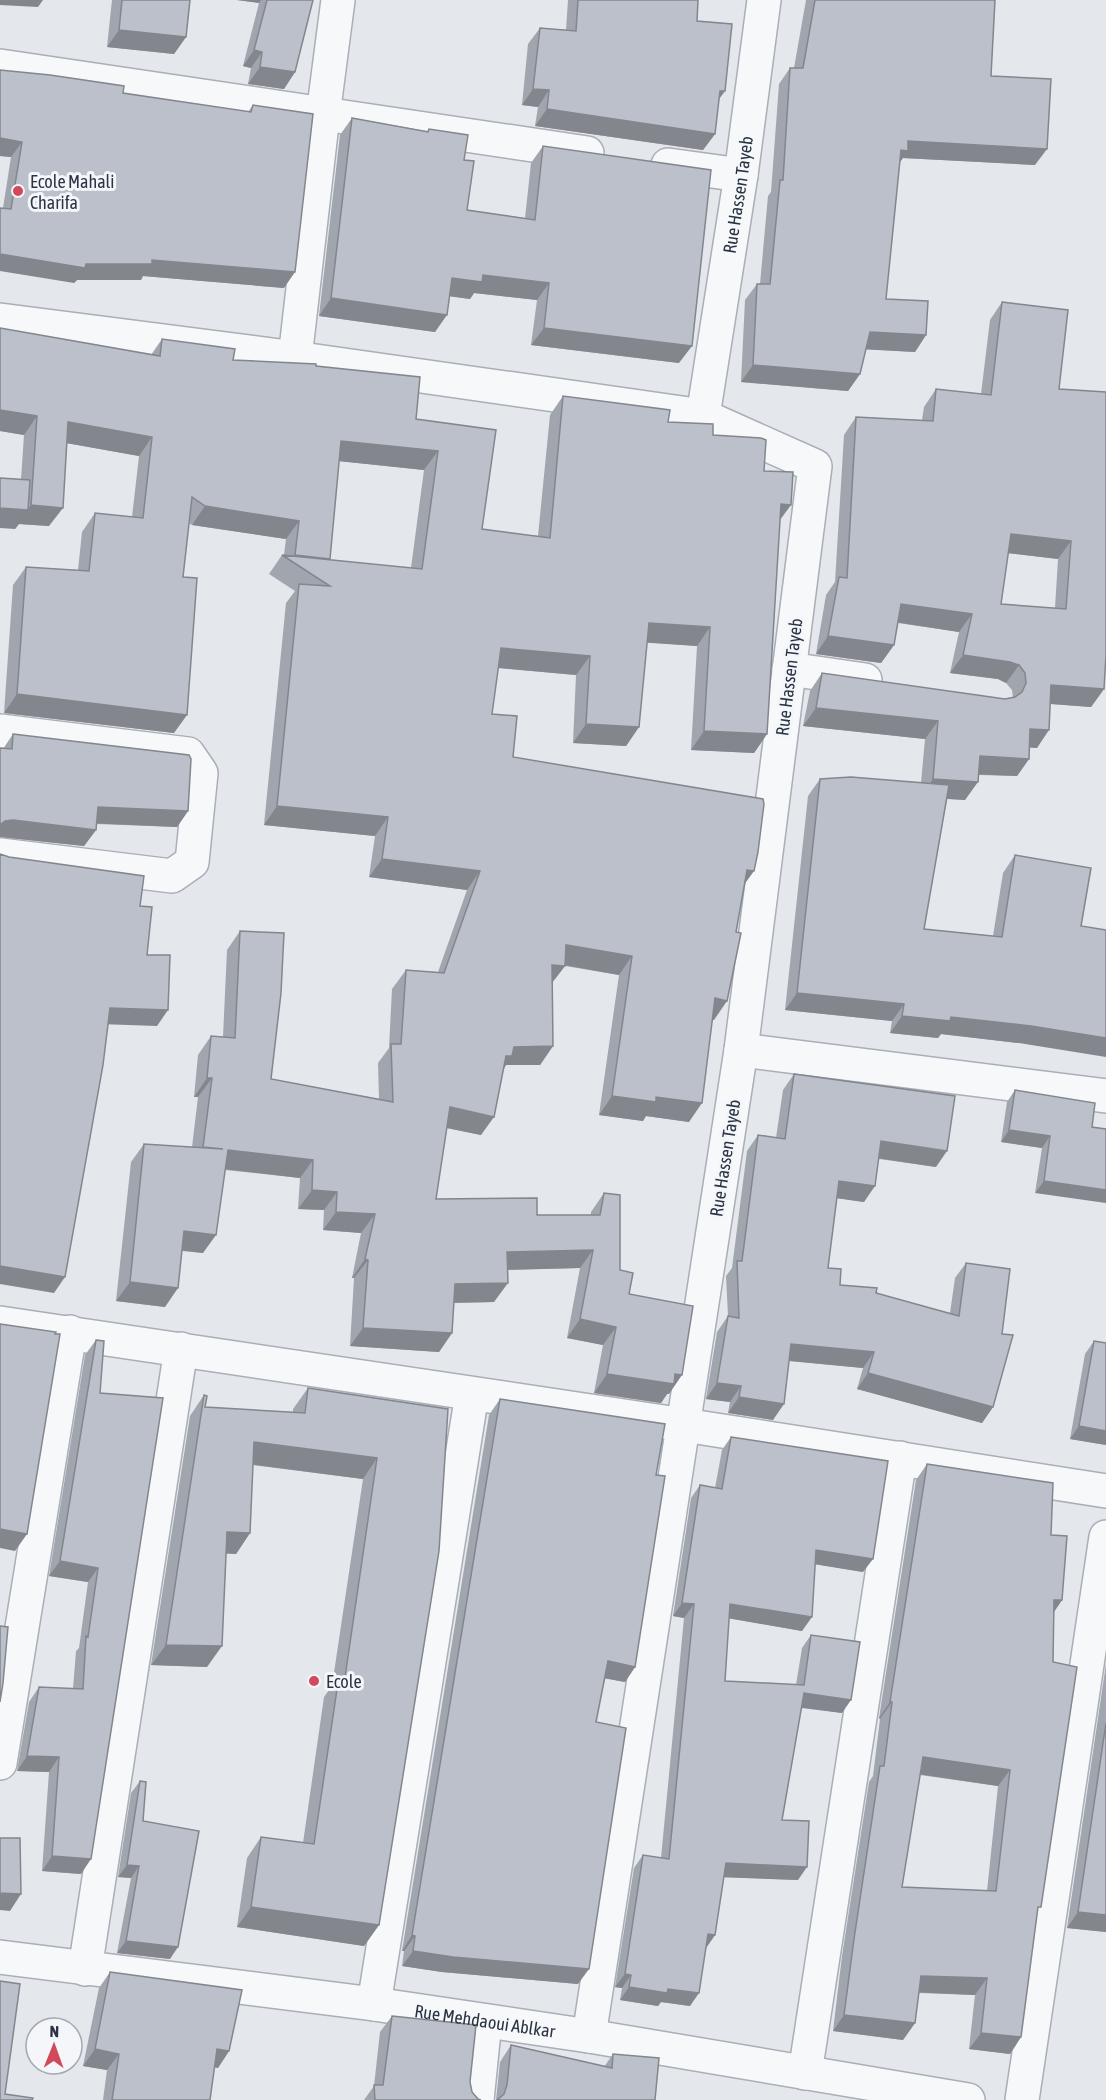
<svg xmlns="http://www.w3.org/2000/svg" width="1106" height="2100" font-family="'Asap Condensed',sans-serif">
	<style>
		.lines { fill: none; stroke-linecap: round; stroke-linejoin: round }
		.minor-casing { stroke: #a9aeb7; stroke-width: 36 }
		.minor { stroke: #f7f8fa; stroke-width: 33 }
		.wall { fill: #a1a5ae; fill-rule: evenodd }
		.shaded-wall { fill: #83868d }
		.building { fill: #bbc0ca; stroke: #83868d; stroke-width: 1.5; fill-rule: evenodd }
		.poi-dot { fill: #d1495b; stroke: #f4f6f9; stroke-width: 2 }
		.labels { text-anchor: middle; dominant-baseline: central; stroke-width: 6; stroke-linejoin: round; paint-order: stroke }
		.poi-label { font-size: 18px; fill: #2b3445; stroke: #f4f6f9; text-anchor: start }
		.street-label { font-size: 18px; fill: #2b3445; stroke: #f4f6f9 }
	</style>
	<rect width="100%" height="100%" fill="#e4e7ec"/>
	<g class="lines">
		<g class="minor-casing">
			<g id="minor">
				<path d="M 0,66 L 587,153"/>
				<path d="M 668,165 L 741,175"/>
				<path d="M 0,320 L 295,358 L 703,416 L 815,466 L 741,1050 L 589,2036"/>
				<path d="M 295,358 L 323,115 L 338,0"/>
				<path id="s1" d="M 703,416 L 741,175 L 764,0"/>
				<path d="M 789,669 L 865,680"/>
				<path d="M 0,731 L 188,754 L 201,773 L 192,862 L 172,876 L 0,855"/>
				<path d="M 741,1050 L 1106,1096"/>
				<path d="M 0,1323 L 684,1425 L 1106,1491"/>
				<path d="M 0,1763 L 70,1332"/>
				<path id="s2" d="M 0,1957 L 374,2004 L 589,2036 L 968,2100"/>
				<path d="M 85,1969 L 181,1349"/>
				<path d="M 374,2004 L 472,1394"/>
				<path d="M 805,2073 L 900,1458"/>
				<path d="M 477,2100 L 485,2021"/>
				<path d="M 1022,2100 L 1106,1537"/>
			</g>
		</g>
		<use href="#minor" class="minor"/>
	</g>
	<path class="wall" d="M 112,0 L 190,0 L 186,37 L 174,54 L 107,47 Z
		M 237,0 L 313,0 L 295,72 L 284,89 L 248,84 L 251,68 L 243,66 L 259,3 Z
		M 568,0 L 698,0 L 697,21 L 725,91 L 718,100 L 715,134 L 703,150 L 535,126 L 538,107 L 522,105 L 528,44 L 540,28 L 566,30 Z
		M 806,0 L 995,0 L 991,76 L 1035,165 L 903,158 L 900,162 L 886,299 L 926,335 L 915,352 L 866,349 L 860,374 L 848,391 L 741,382 L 745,300 L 757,284 L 760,284 L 768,196 L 771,192 L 779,84 L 790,68 L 794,68 Z
		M 0,70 L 123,93 L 248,112 L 253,105 L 284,288 L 143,276 L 141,280 L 77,280 L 74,283 L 3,208 L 11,157 L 0,156 Z
		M 352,118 L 427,131 L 429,129 L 464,160 L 467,210 L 525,218 L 531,163 L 543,146 L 679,363 L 531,345 L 537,300 L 474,293 L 470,299 L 450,296 L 435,332 L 319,316 L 340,135 Z
		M 1002,302 L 1059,389 L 1104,689 L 1091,707 L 1050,704 L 1037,748 L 1030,747 L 1029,759 L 1017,776 L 979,775 L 965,800 L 947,799 L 924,929 L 993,936 L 1003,873 L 1015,855 L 1019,1043 L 941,1034 L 938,1038 L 890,1033 L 892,1021 L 785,1010 L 808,796 L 820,779 L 921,783 L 925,739 L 803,726 L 810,691 L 822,673 L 1005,699 L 1013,698 L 1012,690 L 1006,683 L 998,679 L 950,673 L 959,632 L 898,623 L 894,645 L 881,663 L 816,654 L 826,595 L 835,582 L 844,435 L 856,417 L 922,420 L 924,407 L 936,389 L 981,394 L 990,320 ZM 1008,553 L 1058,559 L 1055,608 L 1001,604 Z
		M 162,339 L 233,360 L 316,366 L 416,419 L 496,430 L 482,529 L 538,536 L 550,415 L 563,396 L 668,422 L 713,435 L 764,471 L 780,520 L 767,734 L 754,753 L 691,750 L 697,646 L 647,642 L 639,727 L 626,746 L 573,743 L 576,675 L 498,668 L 492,714 L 513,757 L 744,885 L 714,1020 L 713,1019 L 689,1122 L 646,1116 L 643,1121 L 599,1115 L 619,975 L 565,966 L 552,983 L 553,1046 L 540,1065 L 506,1065 L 504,1069 L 481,1135 L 447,1128 L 436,1199 L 537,1215 L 591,1215 L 591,1212 L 604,1193 L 620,1270 L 669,1394 L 667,1394 L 661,1403 L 594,1393 L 603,1345 L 567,1338 L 580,1268 L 507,1270 L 494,1302 L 454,1303 L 452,1333 L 439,1352 L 350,1346 L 354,1278 L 352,1278 L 361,1233 L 323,1230 L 324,1210 L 298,1209 L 300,1178 L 225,1170 L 203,1253 L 182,1251 L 165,1307 L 116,1301 L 131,1162 L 144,1144 L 192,1147 L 198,1097 L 194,1097 L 198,1055 L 211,1036 L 223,1037 L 227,950 L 240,931 L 271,1079 L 379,1099 L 378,1063 L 389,1048 L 392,989 L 406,970 L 438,972 L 467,890 L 369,877 L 375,836 L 264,825 L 286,603 L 295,591 L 269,574 L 282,555 L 284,555 L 286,539 L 192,525 L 189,523 L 183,577 L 174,733 L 4,713 L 13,585 L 26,567 L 78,570 L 82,532 L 95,513 L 132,517 L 139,456 L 66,443 L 49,526 L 19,524 L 15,529 L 21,479 L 24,435 L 0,431 L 151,355 ZM 339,461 L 424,470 L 411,568 L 329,560 Z
		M 13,734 L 188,811 L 177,827 L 96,824 L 96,830 L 84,846 L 0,837 L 0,748 L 3,749 Z
		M 794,1074 L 936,1167 L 879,1159 L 864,1202 L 837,1198 L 828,1268 L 840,1285 L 876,1293 L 950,1313 L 955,1278 L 966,1263 L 993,1407 L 982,1423 L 857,1389 L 863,1368 L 789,1361 L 773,1420 L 728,1413 L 730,1402 L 706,1399 L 717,1332 L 728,1316 L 726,1276 L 732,1268 L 747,1151 L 758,1135 L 776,1138 L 783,1090 Z
		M 1015,1090 L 1092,1127 L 1035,1193 L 1042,1148 L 1001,1142 L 1007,1102 Z
		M 96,1340 L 100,1393 L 163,1398 L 81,1874 L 42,1871 L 49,1772 L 17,1771 L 29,1702 L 39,1687 L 73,1689 L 76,1651 L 79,1648 L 88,1582 L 49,1576 L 85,1355 Z
		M 1094,1341 L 1106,1343 L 1106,1445 L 1070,1439 L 1085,1354 Z
		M 308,1388 L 448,1409 L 379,1925 L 364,1946 L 237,1927 L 247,1858 L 261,1837 L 303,1843 L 324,1697 L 332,1686 L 363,1479 L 253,1465 L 250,1533 L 236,1554 L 226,1553 L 207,1667 L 151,1665 L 190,1416 L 204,1395 L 205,1407 L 293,1412 L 293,1409 Z
		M 500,1399 L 656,1475 L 635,1667 L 625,1682 L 605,1678 L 596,1722 L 578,1984 L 442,1972 L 402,1966 L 404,1951 L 402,1951 L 489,1415 Z
		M 731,1437 L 863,1572 L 815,1564 L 802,1631 L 729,1618 L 725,1681 L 796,1685 L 802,1648 L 811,1635 L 842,1713 L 801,1707 L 782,1820 L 798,1880 L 724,1877 L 715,1935 L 706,1948 L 690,2006 L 661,2002 L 658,2006 L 620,2000 L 622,1988 L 615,1987 L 634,1868 L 643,1855 L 661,1858 L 684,1618 L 673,1616 L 691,1498 L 700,1485 L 715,1488 L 722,1450 Z
		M 927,1464 L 1051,1535 L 1062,1600 L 1054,1612 L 1037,1912 L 1021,2037 L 1010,2054 L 969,2049 L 975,1995 L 919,1993 L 915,2023 L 903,2040 L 833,2031 L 842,1956 L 869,1782 L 873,1776 L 880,1719 L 879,1718 L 916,1480 ZM 920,1775 L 998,1786 L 987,1891 L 902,1887 Z
		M 1106,1664 L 1106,1932 L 1067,1928 Z
		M 140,1781 L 143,1821 L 170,1959 L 117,1953 L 131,1878 L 118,1877 L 131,1793 Z
		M 110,1972 L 229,2051 L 218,2068 L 214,2067 L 210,2100 L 103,2100 L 107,2070 L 83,2066 L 99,1988 Z
		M 392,2016 L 470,2082 L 472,2092 L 478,2099 L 481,2100 L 364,2100 L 374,2086 L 380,2032 Z
		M 511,2045 L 604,2067 L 613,2054 L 655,2100 L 496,2100 L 500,2062 Z"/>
	<path class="shaded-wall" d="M 0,0 L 43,0 L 38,7 L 0,5 Z
		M 237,0 L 261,0 L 259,3 Z
		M 119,30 L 186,37 L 174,54 L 107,47 Z
		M 254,50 L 262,52 L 251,68 L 243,66 Z
		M 260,67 L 295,72 L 284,89 L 248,84 Z
		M 533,89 L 549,90 L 538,107 L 522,105 Z
		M 720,91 L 725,91 L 713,107 Z
		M 547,109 L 715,134 L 703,150 L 535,126 Z
		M 0,138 L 22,142 L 11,157 L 0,156 Z
		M 908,141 L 1047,149 L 1035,165 L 903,158 L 896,167 L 889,167 Z
		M 0,254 L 86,264 L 152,260 L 295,272 L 284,288 L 143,276 L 141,280 L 77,280 L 74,283 L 0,271 Z
		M 483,275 L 549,283 L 537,300 L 474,293 L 470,299 L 440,295 L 452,278 Z
		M 331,298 L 447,315 L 435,332 L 319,316 Z
		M 544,328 L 692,346 L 679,363 L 531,345 Z
		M 870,332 L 926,335 L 915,352 L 858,349 Z
		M 753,365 L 860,374 L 848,391 L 741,382 Z
		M 0,410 L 37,416 L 24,435 L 0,431 Z
		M 68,422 L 152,437 L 139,456 L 55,441 Z
		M 341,441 L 438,451 L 424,470 L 328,460 Z
		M 781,504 L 791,505 L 777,524 Z
		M 31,505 L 63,508 L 49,526 L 19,524 L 15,529 L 0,528 L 0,508 L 27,510 Z
		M 205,506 L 299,521 L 286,539 L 192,525 Z
		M 1011,534 L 1071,541 L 1058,559 L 998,552 Z
		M 901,604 L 972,614 L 959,632 L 888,621 Z
		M 649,623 L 710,627 L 697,646 L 636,642 Z
		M 828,636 L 894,645 L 881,663 L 816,654 Z
		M 501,648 L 590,656 L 576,675 L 488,667 Z
		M 963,655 L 1010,662 L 1019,665 L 1006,683 L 998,679 L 950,673 Z
		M 1051,685 L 1104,689 L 1091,707 L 1039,703 Z
		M 17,694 L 187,715 L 174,733 L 4,713 Z
		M 816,708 L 938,721 L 925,739 L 803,726 Z
		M 586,724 L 639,727 L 626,746 L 573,743 Z
		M 1030,729 L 1049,730 L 1037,748 L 1018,747 Z
		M 704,731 L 767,734 L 754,753 L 691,750 Z
		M 980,756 L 1029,759 L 1017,776 L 968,774 Z
		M 933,779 L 978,782 L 965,800 L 920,797 Z
		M 277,806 L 388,817 L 375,836 L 264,825 Z
		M 98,807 L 188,811 L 177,827 L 87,823 Z
		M 13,820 L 96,830 L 84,846 L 0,837 L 0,825 L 5,821 Z
		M 382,859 L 480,871 L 467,890 L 369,877 Z
		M 747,870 L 754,871 L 741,889 Z
		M 566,945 L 632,956 L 619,975 L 553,963 Z
		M 552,965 L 565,966 L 551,984 Z
		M 797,993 L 904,1004 L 892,1021 L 785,1010 Z
		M 715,998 L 727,1001 L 714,1020 L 702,1017 Z
		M 110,1008 L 168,1010 L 157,1026 L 99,1024 Z
		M 902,1016 L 951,1017 L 1031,1026 L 1106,1038 L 1106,1057 L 1019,1043 L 941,1034 L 938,1038 L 890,1033 Z
		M 553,1046 L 540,1065 L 506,1065 L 499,1075 L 506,1056 L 514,1047 Z
		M 207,1078 L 212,1078 L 198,1097 L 194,1097 Z
		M 612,1096 L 656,1097 L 702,1103 L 689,1122 L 646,1116 L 643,1121 L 599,1115 Z
		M 450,1107 L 494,1117 L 481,1135 L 437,1126 Z
		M 1009,1130 L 1050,1136 L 1042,1148 L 1001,1142 Z
		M 881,1141 L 947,1151 L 936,1167 L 870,1157 Z
		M 228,1150 L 313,1160 L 300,1178 L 215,1168 Z
		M 839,1181 L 875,1186 L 864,1202 L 828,1197 Z
		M 1044,1181 L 1106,1190 L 1106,1203 L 1035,1193 Z
		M 312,1190 L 337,1192 L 324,1210 L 298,1209 Z
		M 336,1212 L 375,1214 L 361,1233 L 323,1230 Z
		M 184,1231 L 216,1235 L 203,1253 L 171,1249 Z
		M 593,1250 L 580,1268 L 494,1270 L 507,1252 Z
		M 365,1259 L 368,1260 L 354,1278 L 352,1278 Z
		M 0,1266 L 65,1277 L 54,1293 L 0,1284 Z
		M 130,1282 L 178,1288 L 165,1307 L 116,1301 Z
		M 508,1283 L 494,1302 L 442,1303 L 455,1284 Z
		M 580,1319 L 616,1327 L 603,1345 L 567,1338 Z
		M 363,1328 L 452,1333 L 439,1352 L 350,1346 Z
		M 791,1344 L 874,1352 L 863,1368 L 780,1360 Z
		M 868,1373 L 993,1407 L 982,1423 L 857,1389 Z
		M 607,1374 L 675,1374 L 682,1375 L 669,1394 L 667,1394 L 661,1403 L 594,1393 Z
		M 717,1383 L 741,1386 L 730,1402 L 706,1399 Z
		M 739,1397 L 784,1404 L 773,1420 L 728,1413 Z
		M 1079,1426 L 1106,1431 L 1106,1445 L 1070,1439 Z
		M 254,1442 L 377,1458 L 363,1479 L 240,1463 Z
		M 0,1529 L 27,1534 L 15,1551 L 0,1548 Z
		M 227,1532 L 250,1533 L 236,1554 L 213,1553 Z
		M 816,1550 L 873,1559 L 863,1572 L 807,1563 Z
		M 60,1561 L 98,1568 L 88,1582 L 49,1576 Z
		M 1054,1600 L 1062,1600 L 1051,1616 Z
		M 682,1603 L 694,1604 L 684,1618 L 673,1616 Z
		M 730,1604 L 812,1617 L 802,1631 L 721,1617 Z
		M 166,1645 L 222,1646 L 207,1667 L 151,1665 Z
		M 608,1661 L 635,1667 L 625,1682 L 597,1677 Z
		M 804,1693 L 851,1700 L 842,1713 L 794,1707 Z
		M 890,1702 L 892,1702 L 880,1719 L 879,1718 Z
		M 27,1756 L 59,1757 L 49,1772 L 17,1771 Z
		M 923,1757 L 1010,1770 L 998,1786 L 911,1773 Z
		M 52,1856 L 91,1859 L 81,1874 L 42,1871 Z
		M 726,1863 L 807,1867 L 798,1880 L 717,1877 Z
		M 127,1865 L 139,1866 L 131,1878 L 118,1877 Z
		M 0,1893 L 21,1894 L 10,1911 L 0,1910 Z
		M 251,1907 L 379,1925 L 364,1946 L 237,1927 Z
		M 1078,1912 L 1106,1915 L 1106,1932 L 1067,1928 Z
		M 708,1934 L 715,1935 L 706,1948 Z
		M 412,1935 L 415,1936 L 404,1951 L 402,1951 Z
		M 126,1941 L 178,1947 L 170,1959 L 117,1953 Z
		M 413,1951 L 589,1969 L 578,1984 L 442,1972 L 402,1966 Z
		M 625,1974 L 631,1975 L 622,1988 L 615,1987 Z
		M 921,1976 L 987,1978 L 975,1995 L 910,1992 Z
		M 629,1987 L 668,1989 L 699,1993 L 690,2006 L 661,2002 L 658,2006 L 620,2000 Z
		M 844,2015 L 915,2023 L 903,2040 L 833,2031 Z
		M 981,2033 L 1021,2037 L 1010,2054 L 969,2049 Z
		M 95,2049 L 119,2054 L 107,2070 L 83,2066 Z
		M 217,2049 L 229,2051 L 218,2068 L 205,2065 Z"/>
	<path class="building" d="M 122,0 L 190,0 L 186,37 L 119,30 Z
		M 267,0 L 313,0 L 295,72 L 260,67 L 262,52 L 254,50 Z
		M 578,0 L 698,0 L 697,21 L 732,24 L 725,91 L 720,91 L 715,134 L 547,109 L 549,90 L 533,89 L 540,28 L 576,31 Z
		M 815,0 L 995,0 L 991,76 L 1051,79 L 1047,149 L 908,141 L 908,151 L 901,150 L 886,299 L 928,301 L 926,335 L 870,332 L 860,374 L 753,365 L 757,284 L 770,284 L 780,180 L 783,180 L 790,68 L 803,68 Z
		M 0,70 L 50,75 L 124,86 L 123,93 L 251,112 L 253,105 L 313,114 L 295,272 L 152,260 L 152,264 L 86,264 L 85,268 L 0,254 L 0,208 L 11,209 L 22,142 L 0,138 Z
		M 352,118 L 428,132 L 429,129 L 468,135 L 464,160 L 474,161 L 467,210 L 535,220 L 543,146 L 711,170 L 692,346 L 544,328 L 549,283 L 483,275 L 482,282 L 452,278 L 447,315 L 331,298 Z
		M 1002,302 L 1068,310 L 1059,389 L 1106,392 L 1106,655 L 1104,689 L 1051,685 L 1049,730 L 1030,729 L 1029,759 L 980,756 L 978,782 L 933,779 L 938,721 L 816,708 L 822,673 L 1005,699 L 1015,697 L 1022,692 L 1026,683 L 1025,673 L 1019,665 L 1010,662 L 963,655 L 972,614 L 901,604 L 894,645 L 828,636 L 839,577 L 847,578 L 856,417 L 933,421 L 936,389 L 991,395 ZM 1011,534 L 1071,541 L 1066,609 L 1001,604 Z
		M 0,328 L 160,356 L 162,339 L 235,349 L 233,360 L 316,364 L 316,366 L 420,377 L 416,419 L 496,430 L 482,529 L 550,538 L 563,396 L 670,410 L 668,422 L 713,424 L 713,435 L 761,438 L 766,440 L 764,471 L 793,472 L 791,505 L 781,504 L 767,734 L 704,731 L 710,627 L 649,623 L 639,727 L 586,724 L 590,656 L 501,648 L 492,714 L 517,716 L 513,757 L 763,799 L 764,804 L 758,852 L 754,871 L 747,870 L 736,932 L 741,933 L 727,1001 L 715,998 L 702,1103 L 656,1097 L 656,1102 L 612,1096 L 632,956 L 566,945 L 565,966 L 552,965 L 553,1046 L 514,1047 L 512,1056 L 506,1056 L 494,1117 L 450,1107 L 436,1199 L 537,1198 L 537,1215 L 600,1215 L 604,1193 L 620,1195 L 620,1270 L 633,1273 L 629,1294 L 693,1306 L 682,1375 L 675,1374 L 674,1384 L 607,1374 L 616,1327 L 580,1319 L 593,1250 L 507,1252 L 508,1283 L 455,1284 L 452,1333 L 363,1328 L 368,1260 L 365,1259 L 375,1214 L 336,1212 L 337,1192 L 312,1190 L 313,1160 L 228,1150 L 216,1235 L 184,1231 L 178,1288 L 130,1282 L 144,1144 L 223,1149 L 203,1147 L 212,1078 L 207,1078 L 211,1036 L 235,1038 L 240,931 L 284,933 L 281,993 L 271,1079 L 393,1102 L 391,1044 L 401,1044 L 406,970 L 444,973 L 480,871 L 382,859 L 388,817 L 277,806 L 299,584 L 330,586 L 282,555 L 422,569 L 438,451 L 341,441 L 330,559 L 295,555 L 299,521 L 205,506 L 192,497 L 183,577 L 197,578 L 187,715 L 17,694 L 26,567 L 89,571 L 95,513 L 143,518 L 152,437 L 68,422 L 63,508 L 31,505 L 37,416 L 0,410 Z
		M 0,478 L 30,480 L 28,510 L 0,508 Z
		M 13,734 L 189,755 L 191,759 L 188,811 L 98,807 L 96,830 L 13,820 L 5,821 L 0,825 L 0,748 L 12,749 Z
		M 851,777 L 949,785 L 924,929 L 1002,937 L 1015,855 L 1091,868 L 1081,926 L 1106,930 L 1106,1038 L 1031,1026 L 951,1017 L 950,1021 L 902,1016 L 904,1004 L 797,993 L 820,779 Z
		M 0,854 L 9,857 L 144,876 L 140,906 L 152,907 L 147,955 L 170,955 L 168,1010 L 110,1008 L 103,1065 L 65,1277 L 0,1266 Z
		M 794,1074 L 955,1096 L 947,1151 L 881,1141 L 875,1186 L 839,1181 L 828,1268 L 841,1269 L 840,1285 L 877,1288 L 876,1293 L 959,1316 L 966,1263 L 1010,1269 L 1002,1334 L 1013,1335 L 993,1407 L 868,1373 L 874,1352 L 791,1344 L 784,1404 L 739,1397 L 741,1386 L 717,1383 L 728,1316 L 739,1318 L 737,1261 L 742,1261 L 758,1135 L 785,1139 Z
		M 1015,1090 L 1095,1103 L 1092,1127 L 1106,1129 L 1106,1190 L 1044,1181 L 1050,1136 L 1009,1130 Z
		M 0,1324 L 56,1332 L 55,1334 L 60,1334 L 27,1534 L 0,1529 Z
		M 96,1340 L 104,1341 L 100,1393 L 163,1398 L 91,1859 L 52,1856 L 59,1757 L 27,1756 L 39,1687 L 83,1689 L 86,1636 L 88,1637 L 98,1568 L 60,1561 Z
		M 1094,1341 L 1106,1343 L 1106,1431 L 1079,1426 Z
		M 308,1388 L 448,1409 L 439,1551 L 379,1925 L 251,1907 L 261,1837 L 314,1844 L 339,1676 L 345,1677 L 377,1458 L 254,1442 L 250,1533 L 227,1532 L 222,1646 L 166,1645 L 204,1395 L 207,1396 L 205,1407 L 305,1413 Z
		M 500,1399 L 665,1424 L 656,1475 L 665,1476 L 635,1667 L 608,1661 L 596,1722 L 626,1728 L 589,1969 L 453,1957 L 413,1951 L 415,1936 L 412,1935 Z
		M 731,1437 L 888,1461 L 873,1559 L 816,1550 L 812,1617 L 730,1604 L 725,1681 L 804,1685 L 811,1635 L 860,1642 L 851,1700 L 804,1693 L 782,1820 L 809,1821 L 807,1867 L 726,1863 L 715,1935 L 708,1934 L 699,1993 L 668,1989 L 667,1993 L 629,1987 L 631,1975 L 625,1974 L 643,1855 L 669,1859 L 694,1604 L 682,1603 L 700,1485 L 722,1489 Z
		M 927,1464 L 1053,1483 L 1051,1535 L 1067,1536 L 1062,1600 L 1054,1600 L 1053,1662 L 1077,1667 L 1041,1907 L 1038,1907 L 1021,2037 L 981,2033 L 987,1978 L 921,1976 L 915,2023 L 844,2015 L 854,1939 L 880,1766 L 884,1766 L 892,1702 L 890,1702 ZM 923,1757 L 1010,1770 L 996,1891 L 902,1887 Z
		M 0,1626 L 8,1627 L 3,1683 L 0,1702 Z
		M 1106,1723 L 1106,1915 L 1078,1912 Z
		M 140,1781 L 146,1782 L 143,1821 L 199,1831 L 178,1947 L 126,1941 L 139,1866 L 127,1865 Z
		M 0,1838 L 20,1838 L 21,1894 L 0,1893 Z
		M 110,1972 L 242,1990 L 229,2051 L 217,2049 L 210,2100 L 112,2100 L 119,2054 L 95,2049 Z
		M 0,1981 L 20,1984 L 5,2094 L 33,2098 L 32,2100 L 0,2100 Z
		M 392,2016 L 476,2025 L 470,2082 L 472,2092 L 478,2099 L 481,2100 L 375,2100 L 374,2085 L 383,2085 Z
		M 511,2045 L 612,2068 L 613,2054 L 659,2058 L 655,2100 L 497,2100 L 504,2094 L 507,2085 Z"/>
	<g class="poi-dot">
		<circle cx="18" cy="191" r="6"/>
		<circle cx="314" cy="1681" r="6"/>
	</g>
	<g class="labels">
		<g class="poi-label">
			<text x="30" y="181">Ecole Mahali<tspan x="30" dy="21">Charifa</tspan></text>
			<text x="326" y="1681">Ecole</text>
		</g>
		<g class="street-label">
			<text stroke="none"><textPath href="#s1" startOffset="224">Rue Hassen Tayeb</textPath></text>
			<text transform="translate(789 677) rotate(-83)">Rue Hassen Tayeb</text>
			<text transform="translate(725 1158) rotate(-81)">Rue Hassen Tayeb</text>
			<text stroke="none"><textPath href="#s2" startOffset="489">Rue Mehdaoui Ablkar</textPath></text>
		</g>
	</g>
	<g transform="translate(54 2046) rotate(1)"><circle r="28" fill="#f4f6f9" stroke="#a4a8b1" stroke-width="1.5"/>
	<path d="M0-4.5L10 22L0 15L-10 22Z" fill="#d1495b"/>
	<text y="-9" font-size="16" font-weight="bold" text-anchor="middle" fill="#2b3445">N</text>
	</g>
</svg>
